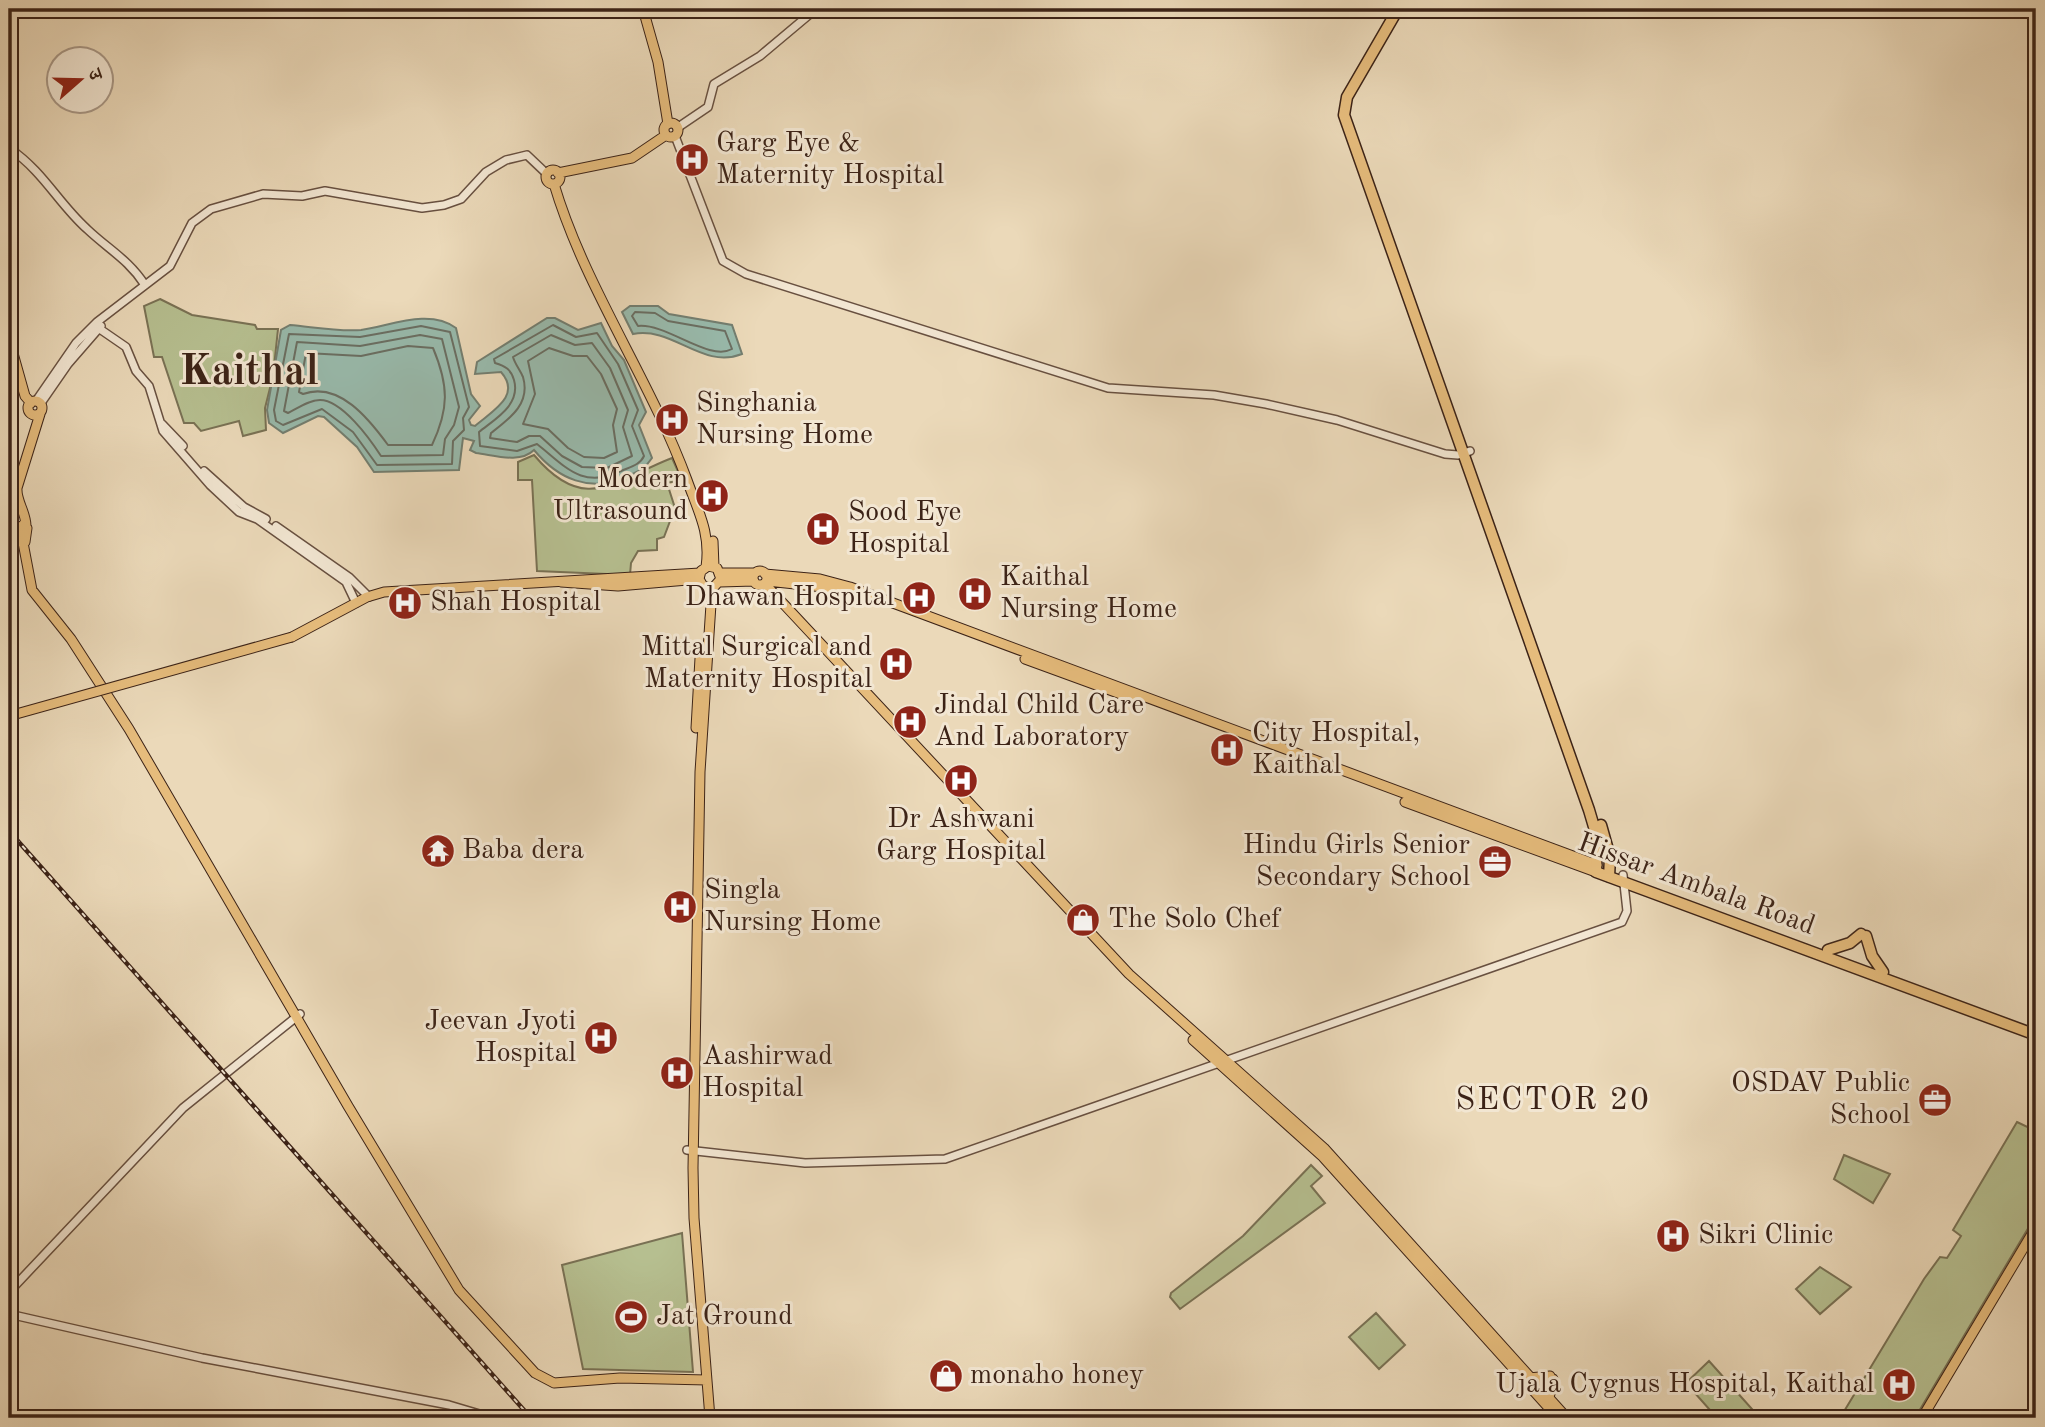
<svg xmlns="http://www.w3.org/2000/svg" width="2045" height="1427" font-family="'Old Standard TT','Noto Serif Devanagari',serif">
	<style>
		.green { fill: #b6bf90; stroke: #797154; stroke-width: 2 }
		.water { fill: #98baac; stroke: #737e70; stroke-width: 2 }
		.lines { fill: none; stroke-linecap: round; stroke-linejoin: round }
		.shore { stroke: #6a6e62; stroke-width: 2 }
		.minor-casing { stroke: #685040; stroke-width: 10 }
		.major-casing { stroke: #3c2317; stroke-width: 11 }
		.highway-casing { stroke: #3c2317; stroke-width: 13 }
		.minor { stroke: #f2e6d2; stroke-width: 7 }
		.major { stroke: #e6bc7c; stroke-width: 9 }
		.highway { stroke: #e6bc7c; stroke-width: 10 }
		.rail-casing { stroke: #3c2317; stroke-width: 4.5 }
		.rail { stroke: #f2e6d2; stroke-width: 2; stroke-dasharray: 5; stroke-linecap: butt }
		.major-bridge-casing { stroke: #3c2317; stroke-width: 11; stroke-linecap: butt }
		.major-bridge { stroke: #e6bc7c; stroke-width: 9 }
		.labels { text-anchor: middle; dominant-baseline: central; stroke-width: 6; stroke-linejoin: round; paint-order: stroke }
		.poi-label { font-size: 28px; fill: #3c2317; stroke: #f2e6d2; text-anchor: start }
		.street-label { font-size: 28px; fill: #3c2317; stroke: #f2e6d2 }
		.quarter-label { font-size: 32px; letter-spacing: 2px; fill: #3c2317; stroke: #f2e6d2 }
		.town-label { font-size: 42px; font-weight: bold; fill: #3c2317; stroke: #f2e6d2 }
	</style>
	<rect width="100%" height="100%" fill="#ebd9b9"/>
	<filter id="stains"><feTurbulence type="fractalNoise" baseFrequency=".00286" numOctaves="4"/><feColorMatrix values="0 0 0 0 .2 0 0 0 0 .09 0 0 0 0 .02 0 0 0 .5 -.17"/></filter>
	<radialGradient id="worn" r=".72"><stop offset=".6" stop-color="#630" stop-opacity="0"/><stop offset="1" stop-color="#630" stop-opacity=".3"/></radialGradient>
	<path class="green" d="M 160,299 L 192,315 L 255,325 L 257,329 L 278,329 L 273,376 L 265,408 L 266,430 L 243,436 L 239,421 L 201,431 L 194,423 L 184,423 L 162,357 L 154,357 L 144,306 Z
		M 534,455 C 585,516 615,480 672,458 L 682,480 L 667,483 L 675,508 L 664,537 L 657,539 L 657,550 L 638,551 L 631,563 L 630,575 L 537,571 L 532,480 L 518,480 L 518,462 Z
		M 2017,1122 L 2036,1131 L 2036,1215 L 1915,1418 L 1840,1418 L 1924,1279 L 1940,1257 L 1947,1258 L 1961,1236 L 1953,1230 Z
		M 1844,1155 L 1890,1174 L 1873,1203 L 1834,1179 Z
		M 1311,1165 L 1322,1176 L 1311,1186 L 1325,1203 L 1180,1309 L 1170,1297 L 1171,1293 L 1243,1236 Z
		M 682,1233 L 693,1372 L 583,1369 L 562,1265 Z
		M 1820,1267 L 1851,1287 L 1820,1314 L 1796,1289 Z
		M 1376,1313 L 1405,1345 L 1379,1369 L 1349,1337 Z
		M 1709,1361 L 1760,1418 L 1717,1418 L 1686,1383 Z"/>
	<path class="water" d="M 630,306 L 658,306 L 669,314 L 732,325 L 742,354 C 702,370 673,326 633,334 L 622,312 Z
		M 547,318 L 555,318 L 578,330 L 601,323 L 612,346 L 624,360 L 646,412 L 639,425 L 652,458 C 645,469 637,472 626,477 C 590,493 558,479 534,450 C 520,464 494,455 476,453 L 470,450 L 474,441 L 463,438 L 459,470 L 374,472 L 357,447 L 324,417 L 318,416 L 283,433 L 269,423 L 267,410 L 281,330 L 290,325 C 313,327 339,332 361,330 C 390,326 429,308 456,328 L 471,394 L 480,406 L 469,420 L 471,425 L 475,426 C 492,411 522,396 501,372 L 475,374 L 477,362 Z"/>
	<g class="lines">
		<path class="shore" d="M 635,312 L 655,313 L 668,321 L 725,331 L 732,349 C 709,362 667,323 638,326 L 632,316 Z
			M 553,325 L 576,337 L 597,333 L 618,364 L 638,410 L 632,426 L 644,456 C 640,465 630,467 621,471 C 582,490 565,466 537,444 L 517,451 L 480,446 L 479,432 C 495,419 521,405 514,380 C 511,369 505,366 495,363 L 494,359 Z
			M 421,326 L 450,332 L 469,407 L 463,418 L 464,430 L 453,441 L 452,464 L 377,465 L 353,432 L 322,409 L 283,425 L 276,421 L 274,410 L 289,334 L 360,337 Z
			M 420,335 L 442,339 L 459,407 L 454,425 L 445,439 L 443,455 L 381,456 C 370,439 342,400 320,400 C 309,400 298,408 288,413 L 284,411 L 297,342 L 360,346 Z
			M 551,335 L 575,345 L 592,343 L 610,368 L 628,410 L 623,427 L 632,456 L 607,468 L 582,467 L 562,456 L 540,436 L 529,436 L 517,442 L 490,438 L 491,433 C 509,419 531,404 523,377 C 520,370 515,364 513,357 Z
			M 408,346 L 433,348 C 449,386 449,409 432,445 L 388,445 C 369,419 339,381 303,394 L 299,392 L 306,353 L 361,356 Z
			M 549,348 L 573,356 L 587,356 L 601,374 L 617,409 L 613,425 L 617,452 L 604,458 L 584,457 L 568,448 L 548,429 L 523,424 L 535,394 L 528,361 Z"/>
		<g class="minor-casing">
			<path id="minor" d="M 677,128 L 708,107 L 714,84 L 760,56 L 816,9
				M 675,136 L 723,261 L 746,274 L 1108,388 L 1214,395 L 1266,404 L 1337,420 L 1445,454 L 1458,455 L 1470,451
				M 9,148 C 44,172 58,203 87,229 C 108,249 129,260 145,285
				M 94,325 L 126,347 L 136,371 L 149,386 L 163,431 L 210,485 L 239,512 L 257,519 L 346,582 L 356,603
				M 36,401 L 76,343 L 97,322 L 170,266 L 192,223 L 211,209 L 263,194 L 302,196 L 325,191 L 422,208 L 444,205 L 461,199 L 486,172 L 506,160 L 527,155 L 547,174
				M 41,403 L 68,364 L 101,326
				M 162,424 L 183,446
				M 204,471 L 244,507 L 266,519
				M 276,526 L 349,577 L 369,597
				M 687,1150 L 805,1163 L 945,1159 L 1622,922 L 1627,911 L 1623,875
				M 9,1292 L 183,1108 L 300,1014
				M 9,1314 L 202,1358 L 449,1405 L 493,1418"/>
		</g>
		<g class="major-casing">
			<path id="major" d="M 643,9 L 658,62 L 668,124
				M664 130a7 7 0 1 1 14 0a7 7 0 1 1-14 0Z
				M546 177a7 7 0 1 1 14 0a7 7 0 1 1-14 0Z
				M 558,173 L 632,158 L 666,135
				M 554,184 C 585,288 650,379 687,480 C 698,511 711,533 706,567
				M 9,339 L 25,396 L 31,403
				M28 408a7 7 0 1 1 14 0a7 7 0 1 1-14 0Z
				M 26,526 C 26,512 16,501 17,488 L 40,414
				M 21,532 L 32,590 L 71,639 L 129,729 L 348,1106 L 459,1290 L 535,1373 L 554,1383 L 620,1378 L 707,1380
				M 23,533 L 19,529 L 23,525 L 27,528 L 25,542
				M 713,541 L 714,567
				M753 578a7 7 0 1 1 14 0a7 7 0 1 1-14 0Z
				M 720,573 L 755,573
				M 765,574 L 820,579 L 850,587 L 1597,865
				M 767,581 L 823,587 L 854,595
				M 561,582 L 618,586 L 699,579
				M 720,582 L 754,581
				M 765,584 L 1129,974 L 1324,1148 L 1567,1418
				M 292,637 L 367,597 L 384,592 L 700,573
				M 1025,659 L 1140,701
				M 696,728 L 700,658
				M 1405,802 L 1596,872
				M 1193,1040 L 1323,1157 L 1558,1418
				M 1529,1378 L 1550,1376
				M 1549,1398 L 1553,1379
				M 710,1418 L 694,1218 L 693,1168 L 700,772 L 712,589 L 721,579 L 717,568 L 708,566 L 701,571 L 699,579 L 703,586 L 712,589
				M 1922,1418 L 2036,1227"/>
		</g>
		<g class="highway-casing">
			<path id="highway" d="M 1398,9 L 1347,97 L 1344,115 L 1589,810 L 1597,837 L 1596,872 L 2036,1035
				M 1601,825 L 1610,857 L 1609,877
				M 1866,936 L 1872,956 L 1883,972
				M 1828,950 L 1850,943 L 1861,934"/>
		</g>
		<use href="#minor" class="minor"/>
		<use href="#major" class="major"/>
		<use href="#highway" class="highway"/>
		<g class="rail-casing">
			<path id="rail" d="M 9,831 L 531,1418"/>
		</g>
		<use href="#rail" class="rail"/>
		<g class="major-bridge-casing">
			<path id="major-bridge" d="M 9,716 L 292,637"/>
		</g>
		<use href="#major-bridge" class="major-bridge"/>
	</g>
	<defs>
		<g id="hospital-disc" transform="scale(1.75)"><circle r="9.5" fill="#8f2418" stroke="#f2e6d2"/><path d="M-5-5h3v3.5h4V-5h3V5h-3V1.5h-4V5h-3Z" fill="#fff"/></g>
		<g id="temple-disc" transform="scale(1.75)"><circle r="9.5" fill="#8f2418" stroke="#f2e6d2"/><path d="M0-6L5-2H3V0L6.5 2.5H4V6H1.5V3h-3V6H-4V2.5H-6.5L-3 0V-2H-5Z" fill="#fff"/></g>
		<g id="office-disc" transform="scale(1.75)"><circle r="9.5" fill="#8f2418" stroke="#f2e6d2"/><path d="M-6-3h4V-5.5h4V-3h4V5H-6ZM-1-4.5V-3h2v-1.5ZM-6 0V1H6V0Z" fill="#fff"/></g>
		<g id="shop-disc" transform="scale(1.75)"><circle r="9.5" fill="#8f2418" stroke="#f2e6d2"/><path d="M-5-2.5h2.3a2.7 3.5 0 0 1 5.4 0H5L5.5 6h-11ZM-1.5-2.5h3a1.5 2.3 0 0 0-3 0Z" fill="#fff"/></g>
		<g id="stadium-disc" transform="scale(1.75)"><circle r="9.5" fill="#8f2418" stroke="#f2e6d2"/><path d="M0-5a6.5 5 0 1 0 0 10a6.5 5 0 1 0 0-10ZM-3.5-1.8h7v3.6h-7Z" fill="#fff"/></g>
	</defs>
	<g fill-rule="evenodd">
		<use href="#hospital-disc" x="692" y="160"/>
		<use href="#hospital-disc" x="672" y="420"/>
		<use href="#hospital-disc" x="712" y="496"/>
		<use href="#hospital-disc" x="823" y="529"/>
		<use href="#hospital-disc" x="975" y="594"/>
		<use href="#hospital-disc" x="919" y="598"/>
		<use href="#hospital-disc" x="405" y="603"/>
		<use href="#hospital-disc" x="896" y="664"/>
		<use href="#hospital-disc" x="910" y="722"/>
		<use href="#hospital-disc" x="1227" y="750"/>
		<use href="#hospital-disc" x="961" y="781"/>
		<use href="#temple-disc" x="438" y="851"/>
		<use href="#office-disc" x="1495" y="862"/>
		<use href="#hospital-disc" x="680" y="907"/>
		<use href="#shop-disc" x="1083" y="920"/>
		<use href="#hospital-disc" x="601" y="1038"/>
		<use href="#hospital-disc" x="677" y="1073"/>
		<use href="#office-disc" x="1935" y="1100"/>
		<use href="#hospital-disc" x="1673" y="1236"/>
		<use href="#stadium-disc" x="631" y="1317"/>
		<use href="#shop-disc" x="946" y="1376"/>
		<use href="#hospital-disc" x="1899" y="1385"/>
	</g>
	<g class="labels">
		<g class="poi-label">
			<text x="716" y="144">Garg Eye &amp;<tspan x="716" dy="32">Maternity Hospital</tspan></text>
			<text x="696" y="404">Singhania<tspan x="696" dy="32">Nursing Home</tspan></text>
			<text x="688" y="480" text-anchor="end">Modern<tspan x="688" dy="32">Ultrasound</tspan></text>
			<text x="848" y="513">Sood Eye<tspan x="848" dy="32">Hospital</tspan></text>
			<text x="1000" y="578">Kaithal<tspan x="1000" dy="32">Nursing Home</tspan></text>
			<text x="894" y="598" text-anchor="end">Dhawan Hospital</text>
			<text x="430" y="603">Shah Hospital</text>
			<text x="872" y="648" text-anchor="end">Mittal Surgical and<tspan x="872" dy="32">Maternity Hospital</tspan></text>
			<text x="934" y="706">Jindal Child Care<tspan x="934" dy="32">And Laboratory</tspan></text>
			<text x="1252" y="734">City Hospital,<tspan x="1252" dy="32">Kaithal</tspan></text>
			<text x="961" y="820" text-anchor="middle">Dr Ashwani<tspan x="961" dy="32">Garg Hospital</tspan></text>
			<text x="1470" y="846" text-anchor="end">Hindu Girls Senior<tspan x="1470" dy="32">Secondary School</tspan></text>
			<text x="462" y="851">Baba dera</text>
			<text x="704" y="891">Singla<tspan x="704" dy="32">Nursing Home</tspan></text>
			<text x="1108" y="920">The Solo Chef</text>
			<text x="576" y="1022" text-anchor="end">Jeevan Jyoti<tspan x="576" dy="32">Hospital</tspan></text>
			<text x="702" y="1057">Aashirwad<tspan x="702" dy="32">Hospital</tspan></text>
			<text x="1910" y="1084" text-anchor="end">OSDAV Public<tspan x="1910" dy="32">School</tspan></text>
			<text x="1698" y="1236">Sikri Clinic</text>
			<text x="656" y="1317">Jat Ground</text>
			<text x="970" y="1376">monaho honey</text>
			<text x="1874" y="1385" text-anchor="end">Ujala Cygnus Hospital, Kaithal</text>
		</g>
		<g class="street-label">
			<text transform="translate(1696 885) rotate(20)">Hissar Ambala Road</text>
		</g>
		<g class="quarter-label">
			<text x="1553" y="1101">SECTOR 20</text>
		</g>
		<g class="town-label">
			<text x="249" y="373">Kaithal</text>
		</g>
	</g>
	<rect width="2045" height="1427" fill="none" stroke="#ebd9b9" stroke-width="35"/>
	<rect x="10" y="10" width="2024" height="1406" fill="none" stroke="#3c2317" stroke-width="3.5"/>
	<rect x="18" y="18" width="2010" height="1392" fill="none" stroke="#3c2317" stroke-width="2"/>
	<g transform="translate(80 80) rotate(70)"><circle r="33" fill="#f2e6d2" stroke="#a99887" stroke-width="2"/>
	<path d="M0-5L12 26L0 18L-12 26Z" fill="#8f2418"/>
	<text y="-10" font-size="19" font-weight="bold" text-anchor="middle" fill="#3c2317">उ</text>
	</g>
	<rect width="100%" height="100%" filter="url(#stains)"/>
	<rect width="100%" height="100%" fill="url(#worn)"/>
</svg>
